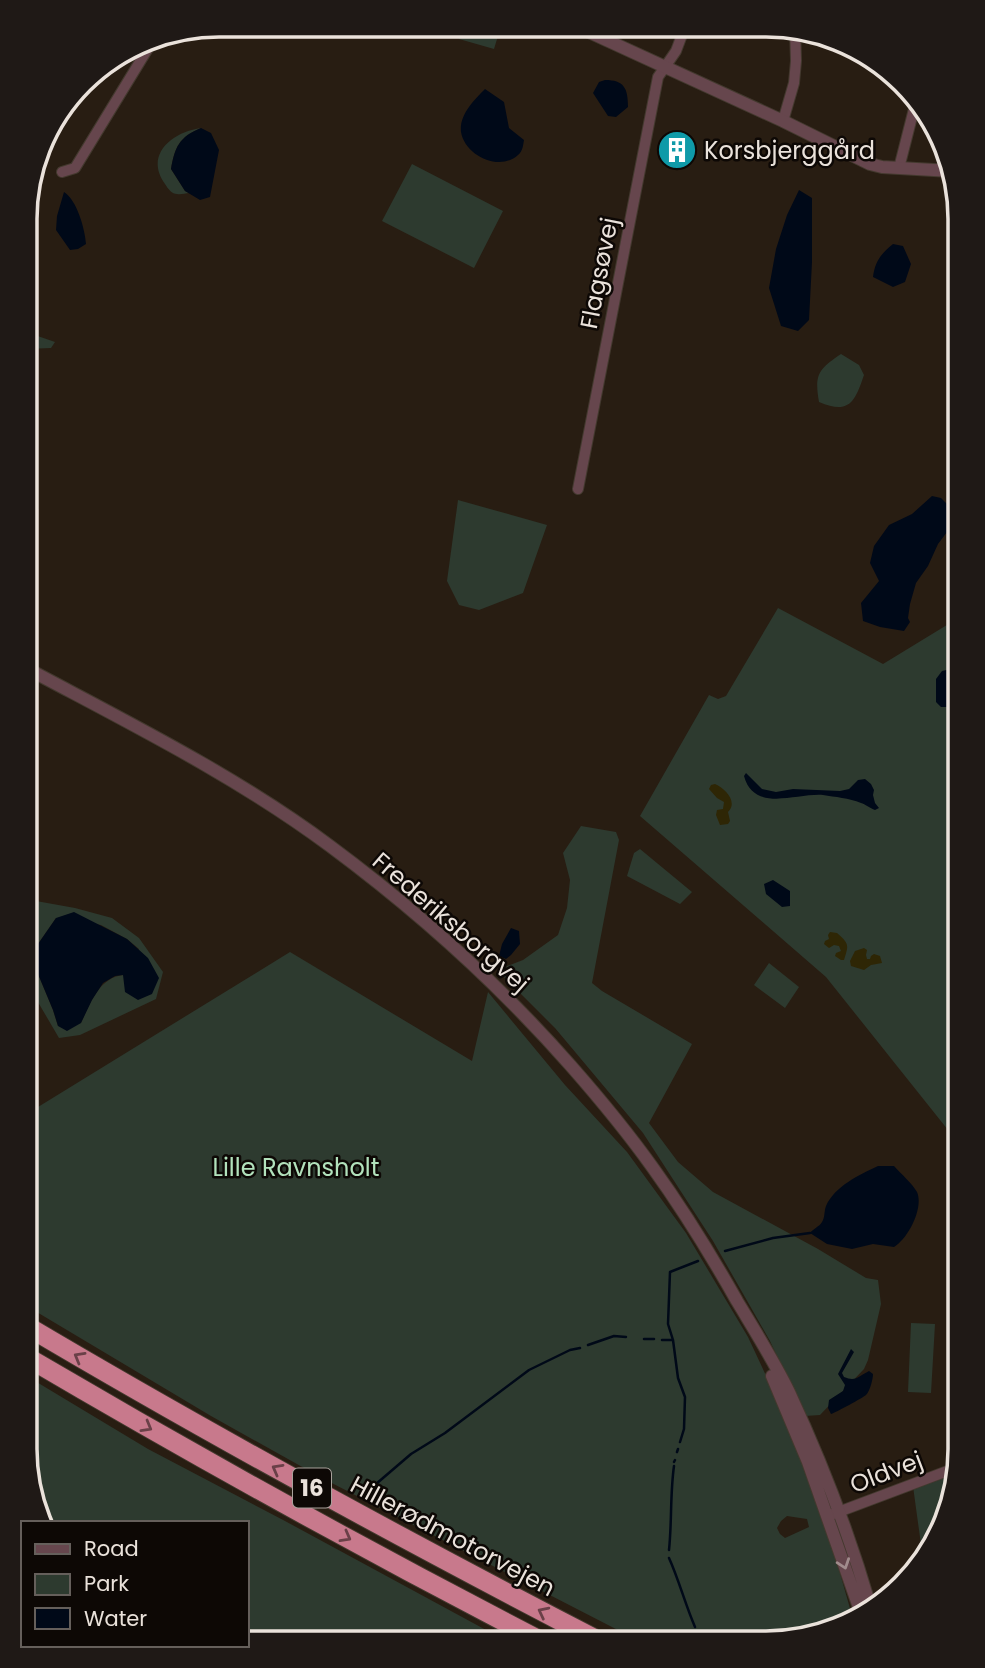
<svg xmlns="http://www.w3.org/2000/svg" width="985" height="1668" font-family="Poppins,sans-serif">
	<style>
		.green { fill: #2d3a2f; fill-rule: evenodd }
		.sand { fill: #2e2605 }
		.water { fill: #000918 }
		.lines { fill: none; stroke-linecap: round; stroke-linejoin: round }
		.stream { stroke: #000918; stroke-width: 2.5 }
		.minor-casing { stroke: #43392e; stroke-width: 12 }
		.tertiary-casing { stroke: #43392e; stroke-width: 14 }
		.motorway-casing { stroke: #43392e; stroke-width: 21 }
		.minor { stroke: #66464d; stroke-width: 10 }
		.tertiary { stroke: #66464d; stroke-width: 12 }
		.motorway { stroke: #c8798c; stroke-width: 19 }
		.oneway { stroke: #6a4048 }
		.oneway2 { stroke: #a18c8d }
		.labels { text-anchor: middle; dominant-baseline: central; stroke-width: 5; stroke-linejoin: round; paint-order: stroke }
		.shield { fill: #0d0805; stroke: #a8a19b; stroke-width: 2 }
		.shield-label { font-size: 23px; font-weight: bold; fill: #eae2db }
		.poi-label { font-size: 24px; fill: #eae2db; stroke: #0d0805; text-anchor: start }
		.street-label { font-size: 24px; fill: #eae2db; stroke: #0d0805 }
		.park-label { font-size: 24px; fill: #b2e2bc; stroke: #0d0805 }
		.rim { fill: none; stroke: #eae2db; stroke-width: 3.5 }
	</style>
	<rect width="100%" height="100%" fill="#281d12"/>
	<path class="green" d="M 463,26 L 501,26 L 494,49 L 459,39 Z
		M 201,128 C 179,137 175,147 171,169 L 185,191 L 189,193 C 185,193 181,195 177,194 C 172,194 168,189 165,184 C 144,155 172,132 201,128 Z
		M 412,164 L 503,211 L 474,268 L 382,221 Z
		M 26,332 L 55,342 L 51,348 L 26,349 Z
		M 841,354 L 859,365 L 864,375 C 855,402 849,415 819,402 C 814,374 819,369 841,354 Z
		M 458,500 L 547,525 L 523,593 L 479,610 L 459,605 L 447,581 Z
		M 778,608 L 883,664 L 960,617 L 960,1145 L 826,977 L 640,816 L 709,695 L 718,699 L 726,696 Z
		M 581,826 L 616,832 L 619,840 L 592,983 L 602,991 L 692,1044 L 649,1123 L 678,1162 L 713,1192 L 818,1249 L 866,1278 L 878,1280 L 881,1304 L 868,1360 L 864,1369 L 820,1415 L 805,1416 L 770,1341 L 713,1241 L 643,1133 L 555,1028 L 502,975 L 507,966 L 523,960 L 558,935 L 567,908 L 570,880 L 563,853 Z
		M 640,849 L 692,892 L 680,904 L 627,876 L 634,853 Z
		M 25,899 L 75,908 L 112,918 L 139,938 L 163,972 L 156,999 L 80,1035 L 59,1038 L 35,997 L 25,987 L 25,970 L 38,974 L 53,1010 L 58,1026 L 81,1023 C 90,1003 99,978 123,975 L 139,949 L 127,939 L 101,925 L 56,918 L 38,944 L 25,946 Z
		M 290,952 L 472,1061 L 488,992 L 565,1085 L 627,1152 L 686,1233 L 748,1337 L 789,1425 L 832,1545 L 853,1619 L 840,1629 L 766,1643 L 643,1643 L 322,1478 L 211,1416 L 25,1305 L 25,1115 ZM 787,1516 L 807,1519 L 809,1527 L 785,1538 L 780,1534 L 777,1528 L 781,1521 Z
		M 769,963 L 799,987 L 785,1008 L 754,985 Z
		M 911,1323 L 935,1324 L 931,1393 L 908,1392 Z
		M 25,1375 L 148,1449 L 285,1521 L 510,1643 L 247,1642 L 247,1523 L 39,1523 L 25,1449 Z
		M 960,1463 L 923,1559 L 912,1479 Z"/>
	<path class="sand" d="M 715,784 C 726,789 738,802 728,812 L 730,821 L 728,824 L 720,825 L 716,815 L 717,810 L 723,809 L 724,802 L 717,798 L 709,789 L 711,785 Z
		M 830,932 L 837,933 C 849,944 849,944 844,960 L 841,960 L 835,956 L 836,953 L 841,951 L 839,946 L 834,945 L 829,948 L 824,944 L 825,941 L 829,939 L 828,935 Z
		M 864,948 L 867,950 L 866,955 L 867,959 L 870,959 L 871,956 L 874,954 L 880,956 L 882,963 L 871,965 L 864,970 L 851,966 L 850,961 L 855,951 Z"/>
	<path class="water" d="M 605,80 C 624,80 628,88 628,107 L 616,117 L 608,116 L 593,93 L 599,82 Z
		M 485,89 L 504,102 L 509,128 L 524,140 C 523,145 523,151 518,155 C 500,172 465,156 461,132 C 459,115 474,100 485,89 Z
		M 201,128 L 211,133 L 219,150 L 210,197 L 200,200 L 185,191 L 171,169 C 175,147 179,137 201,128 Z
		M 799,190 L 812,198 L 812,262 L 809,320 L 798,331 L 781,326 L 769,288 L 776,249 L 787,215 Z
		M 64,192 C 77,200 85,229 86,244 L 78,249 L 70,250 L 56,230 L 57,216 Z
		M 893,244 L 903,246 L 911,264 L 905,282 L 893,287 L 873,277 C 875,261 881,254 893,244 Z
		M 960,333 L 960,391 C 953,372 948,354 952,335 Z
		M 932,496 L 941,498 L 951,508 L 947,532 L 938,544 L 928,566 L 916,583 L 910,604 L 908,618 L 910,622 L 904,631 L 880,627 L 863,621 L 861,603 L 879,581 L 870,563 L 874,546 L 889,525 L 912,514 Z
		M 960,667 L 960,698 L 947,707 L 941,707 L 936,702 L 936,679 L 942,671 Z
		M 746,773 L 762,789 L 776,792 L 793,789 L 840,791 L 849,789 L 858,780 L 865,779 L 871,784 L 874,790 L 873,795 L 875,803 L 879,808 L 875,810 C 870,808 865,804 861,803 C 849,798 835,797 823,795 C 796,793 754,813 744,776 Z
		M 773,880 L 790,891 L 790,906 L 782,907 L 766,894 L 764,884 Z
		M 74,912 L 127,939 L 148,958 L 159,978 L 152,994 L 138,1000 L 125,992 L 123,975 L 115,976 L 103,983 L 92,1000 L 81,1023 L 67,1031 L 58,1026 L 53,1010 L 38,974 L 25,970 L 25,946 L 38,944 L 56,918 Z
		M 511,928 L 519,931 L 520,944 L 511,955 L 506,959 L 499,956 L 502,944 Z
		M 878,1166 L 894,1166 C 901,1174 912,1183 917,1192 C 924,1208 908,1239 894,1247 L 873,1244 L 852,1249 L 827,1244 L 810,1233 C 814,1228 819,1227 822,1222 C 825,1218 824,1211 826,1206 C 835,1186 859,1175 878,1166 Z
		M 851,1349 L 854,1352 L 842,1373 L 844,1377 C 856,1382 859,1376 869,1371 L 873,1374 C 873,1379 870,1391 866,1395 C 864,1397 835,1413 831,1414 L 828,1408 L 829,1400 L 843,1391 L 845,1385 L 838,1374 Z"/>
	<g class="lines">
		<path class="stream" d="M 725,1251 L 773,1238 L 810,1233
			M 644,1339 L 654,1339
			M 662,1340 L 673,1340
			M 588,1345 L 614,1336 L 626,1337
			M 680,1442 L 684,1429 L 685,1397 L 678,1378 L 673,1340 L 668,1324 L 670,1272 L 698,1261
			M 677,1452 L 678,1449
			M 674,1462 L 675,1460
			M 369,1490 L 411,1454 L 445,1433 L 529,1370 L 570,1350 L 580,1348
			M 669,1550 C 672,1522 670,1494 674,1466
			M 669,1558 C 679,1580 685,1604 695,1627"/>
		<g class="minor-casing">
			<path id="minor" d="M 783,121 L 794,83 L 796,61 L 795,28
				M 899,168 L 915,105
				M 62,172 L 75,168 L 155,37
				M 578,489 L 658,77 L 676,51 L 685,27
				M 833,1514 L 958,1467"/>
		</g>
		<g class="tertiary-casing">
			<path id="tertiary" d="M 578,27 L 783,121 L 870,164 L 882,167 L 951,171
				M 26,668 C 129,723 236,776 330,846 C 419,912 498,983 571,1066 C 600,1099 628,1133 653,1168 C 684,1211 711,1255 737,1301 C 755,1331 774,1361 789,1392 C 821,1461 849,1533 870,1606
				M 772,1376 L 808,1462 L 861,1613"/>
		</g>
		<g class="motorway-casing">
			<path id="motorway" d="M 25,1325 C 214,1437 408,1542 603,1643
				M 25,1356 C 195,1456 369,1552 545,1643"/>
		</g>
		<use href="#minor" class="minor"/>
		<use href="#tertiary" class="tertiary"/>
		<use href="#motorway" class="motorway"/>
	</g>
	<defs><path id="oneway-chevron" d="M-2-3.5L2.5 0L-2 3.5" fill="none" stroke-width="1.6" stroke-linecap="round" stroke-linejoin="round" transform="scale(1.75)"/></defs>
	<g class="oneway">
		<use href="#oneway-chevron" transform="translate(79 1357) rotate(-150)"/>
		<use href="#oneway-chevron" transform="translate(147 1427) rotate(30)"/>
		<use href="#oneway-chevron" transform="translate(277 1469) rotate(-151)"/>
		<use href="#oneway-chevron" transform="translate(346 1537) rotate(29)"/>
		<use href="#oneway-chevron" transform="translate(543 1612) rotate(-153)"/>
	</g>
	<use class="oneway2" href="#oneway-chevron" transform="translate(844 1564) rotate(71)"/>
	<defs>
		<g id="building-disc" transform="scale(2.0125)"><circle r="9.5" fill="#0f9aa8" stroke="#0d0805"/><path d="M-4-6H4V6H1V3H-1V6H-4ZM-2.5-4.3h1.7v1.8h-1.7ZM.8-4.3h1.7v1.8H.8ZM-2.5-1h1.7V.8h-1.7ZM.8-1h1.7V.8H.8Z" fill="#fff"/></g>
	</defs>
	<g fill-rule="evenodd">
		<use href="#building-disc" x="677" y="150"/>
	</g>
	<g class="labels">
		<rect class="shield" x="293" y="1468.5" width="38" height="39" rx="5"/>
		<g class="shield-label">
			<text x="312" y="1488">16</text>
		</g>
		<g class="poi-label">
			<text x="704" y="150">Korsbjerggård</text>
		</g>
		<g class="street-label">
			<text transform="translate(599 273) rotate(-79)">Flagsøvej</text>
			<text transform="translate(451 922) rotate(41)">Frederiksborgvej</text>
			<text transform="translate(886 1472) rotate(-21)">Oldvej</text>
			<text transform="translate(453 1536) rotate(28)">Hillerødmotorvejen</text>
		</g>
		<g class="park-label">
			<text x="296" y="1167">Lille Ravnsholt</text>
		</g>
	</g>
	<path d="M0 0H985V1668H0ZM219 37H766A182 182 0 0 1 948 219V1449A182 182 0 0 1 766 1631H219A182 182 0 0 1 37 1449V219A182 182 0 0 1 219 37Z" fill="#1f1916" fill-rule="evenodd"/>
	<path class="rim" d="M219 37H766A182 182 0 0 1 948 219V1449A182 182 0 0 1 766 1631H219A182 182 0 0 1 37 1449V219A182 182 0 0 1 219 37Z"/>
	<rect x="21" y="1521" width="228" height="126" fill="#0d0805" stroke="#655f5b" stroke-width="2"/>
	<rect x="35" y="1544" width="35" height="10" fill="#66464d" stroke="#655f5b" stroke-width="2"/>
	<text x="84" y="1556" font-size="21" fill="#eae2db">Road</text>
	<rect x="35" y="1574" width="35" height="21" fill="#2d3a2f" stroke="#655f5b" stroke-width="2"/>
	<text x="84" y="1591" font-size="21" fill="#eae2db">Park</text>
	<rect x="35" y="1608" width="35" height="21" fill="#000918" stroke="#655f5b" stroke-width="2"/>
	<text x="84" y="1626" font-size="21" fill="#eae2db">Water</text>
</svg>
